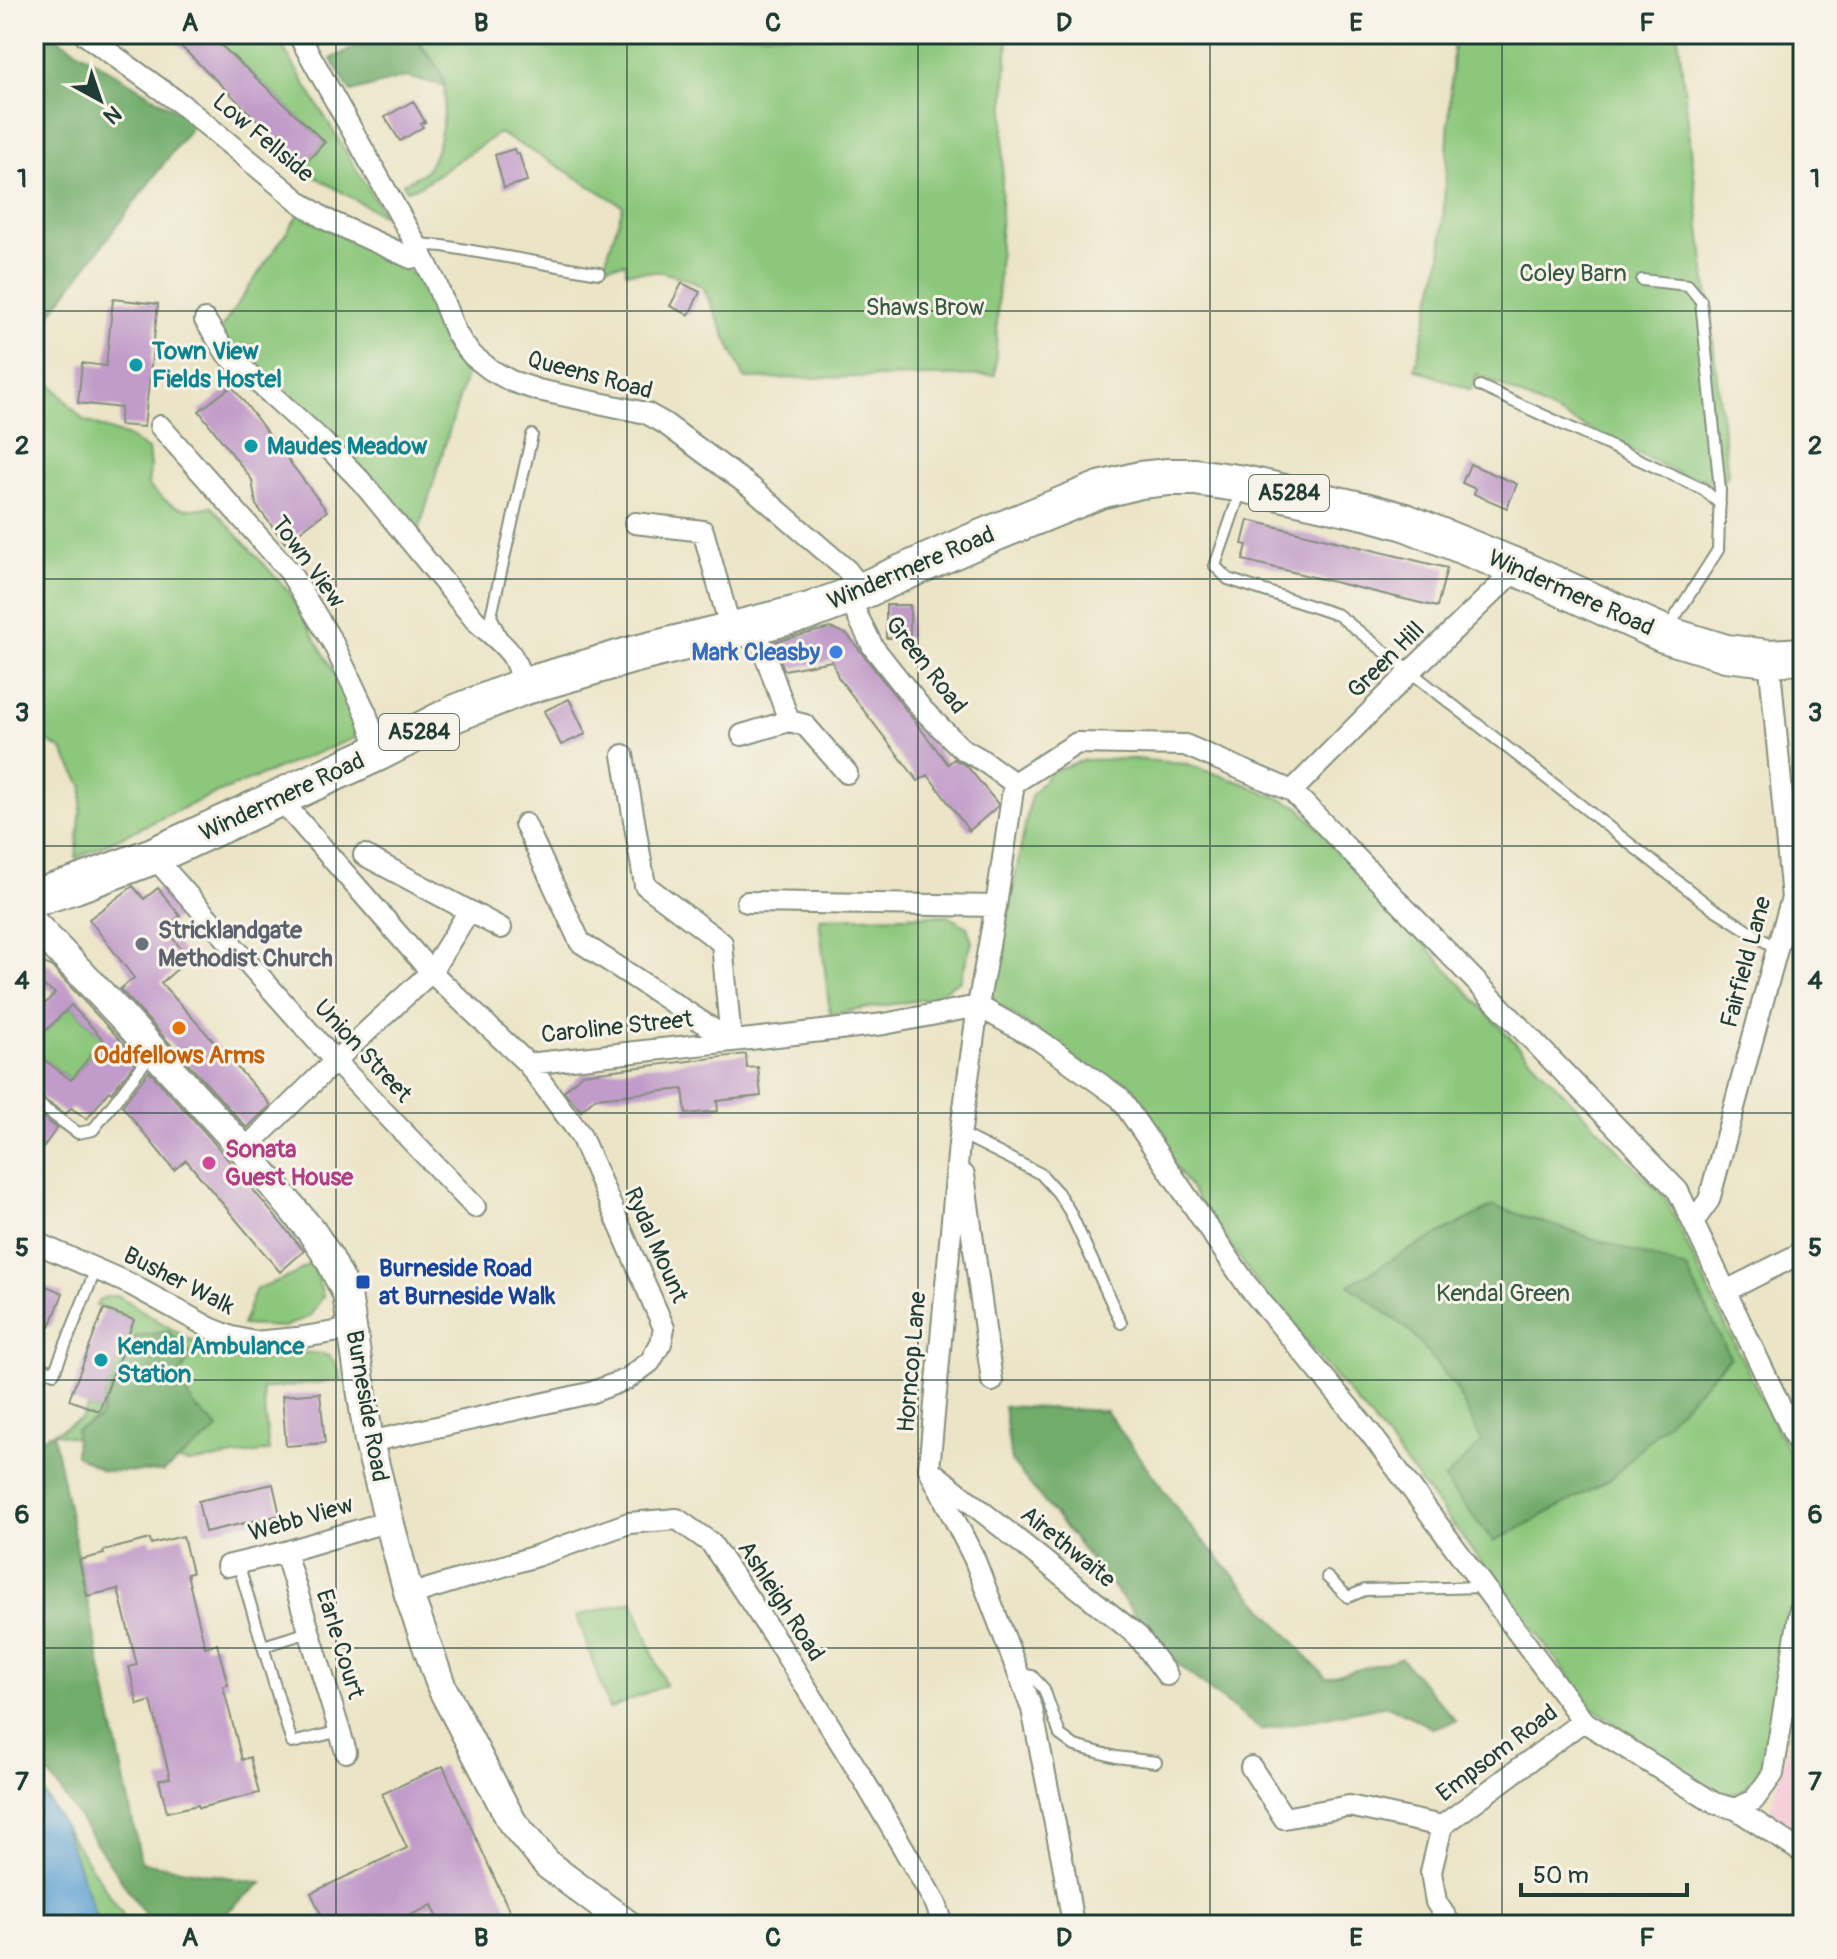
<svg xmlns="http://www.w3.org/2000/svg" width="1837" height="1959" font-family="Pangolin,sans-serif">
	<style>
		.built { fill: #f5cfda }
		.green { fill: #8cc77b; stroke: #568258; stroke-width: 2 }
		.forest { fill: #71ac6b; stroke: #487450; stroke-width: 2 }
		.water { fill: #5ea2d2; stroke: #3e7083; stroke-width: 2 }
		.building { fill: #c19bc9 }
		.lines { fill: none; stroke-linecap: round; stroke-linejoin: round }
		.lane-casing { stroke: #85907d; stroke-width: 14 }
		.street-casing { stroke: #85907d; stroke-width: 24 }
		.secondary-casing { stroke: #85907d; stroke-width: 32 }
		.highway-casing { stroke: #85907d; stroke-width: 40 }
		.lane { stroke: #fff; stroke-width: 10 }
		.street { stroke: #fff; stroke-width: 20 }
		.secondary { stroke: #fff; stroke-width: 28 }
		.highway { stroke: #fff; stroke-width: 36 }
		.grid { fill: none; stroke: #1f3d34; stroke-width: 2; stroke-opacity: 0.55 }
		.culture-dot { fill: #0f9aa8; stroke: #f7f3e8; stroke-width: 3 }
		.shop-dot { fill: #3f7fe0; stroke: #f7f3e8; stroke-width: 3 }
		.worship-dot { fill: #6b7280; stroke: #f7f3e8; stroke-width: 3 }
		.food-dot { fill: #e8710a; stroke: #f7f3e8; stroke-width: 3 }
		.hotel-dot { fill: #d1479c; stroke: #f7f3e8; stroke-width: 3 }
		.transit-dot { fill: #1a4fb4; stroke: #f7f3e8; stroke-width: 3 }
		.labels { text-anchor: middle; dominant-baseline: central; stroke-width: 6; stroke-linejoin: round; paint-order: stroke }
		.shield { fill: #f7f3e8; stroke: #60746a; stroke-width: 2 }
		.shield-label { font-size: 22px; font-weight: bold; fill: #1f3d34 }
		.street-label { font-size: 24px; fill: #1f3d34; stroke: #f7f3e8 }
		.park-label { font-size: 24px; fill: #355942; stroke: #f7f3e8 }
		.culture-label { font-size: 24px; font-weight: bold; fill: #0d838f; stroke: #f7f3e8; text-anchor: start }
		.shop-label { font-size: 24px; font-weight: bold; fill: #366cbe; stroke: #f7f3e8; text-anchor: end }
		.worship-label { font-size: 24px; font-weight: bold; fill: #5b616d; stroke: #f7f3e8; text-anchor: start }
		.food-label { font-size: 24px; font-weight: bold; fill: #c56008; stroke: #f7f3e8 }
		.hotel-label { font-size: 24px; font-weight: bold; fill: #b23c85; stroke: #f7f3e8; text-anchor: start }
		.transit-label { font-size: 24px; font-weight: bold; fill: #164399; stroke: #f7f3e8; text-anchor: start }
		.neatline { fill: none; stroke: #1f3d34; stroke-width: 3 }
		.grid-label { font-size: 26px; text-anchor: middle; font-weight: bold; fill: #1f3d34 }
	</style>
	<rect width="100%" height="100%" fill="#f7f3e8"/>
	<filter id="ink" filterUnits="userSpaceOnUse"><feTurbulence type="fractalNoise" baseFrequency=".0125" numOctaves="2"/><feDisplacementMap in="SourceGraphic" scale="16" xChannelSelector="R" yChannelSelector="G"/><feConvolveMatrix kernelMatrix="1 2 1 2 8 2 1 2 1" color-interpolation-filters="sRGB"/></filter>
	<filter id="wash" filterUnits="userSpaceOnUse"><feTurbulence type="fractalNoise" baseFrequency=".006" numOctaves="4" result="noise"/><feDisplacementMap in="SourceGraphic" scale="32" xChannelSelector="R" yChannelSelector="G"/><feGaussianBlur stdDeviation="1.8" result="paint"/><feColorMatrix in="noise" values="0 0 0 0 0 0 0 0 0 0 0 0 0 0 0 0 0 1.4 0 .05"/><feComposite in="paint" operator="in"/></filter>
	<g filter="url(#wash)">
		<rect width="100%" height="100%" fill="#ebe4c6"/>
		<path class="built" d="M 1803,1698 L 1803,1843 L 1780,1830 L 1768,1816 Z"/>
		<path class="green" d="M 209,34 L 275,34 L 385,217 L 302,169 L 304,165 L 325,142 Z
			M 412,34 L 1008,34 C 1002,148 1000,261 995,375 L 745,379 L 703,287 L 689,280 L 662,272 L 626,272 L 626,263 L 604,266 L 623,206 L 546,159 L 499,133 L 420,186 L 407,190 L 403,183 C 409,180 420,176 425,171 C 441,153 450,96 441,75 C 436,60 422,46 412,34 Z
			M 1454,34 L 1678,34 L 1728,475 L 1721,483 L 1684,476 L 1477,374 L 1471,390 L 1415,369 L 1441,258 Z
			M 299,214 L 401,267 L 417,278 L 424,288 L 446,343 L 455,357 L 468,369 L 416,540 L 234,352 L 220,330 Z
			M 34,362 L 51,384 L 83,420 L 128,437 L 148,450 L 150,467 L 148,486 C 169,506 182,514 211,506 L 289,592 L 346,693 L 357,737 L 205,798 L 76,858 L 83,787 L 62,750 L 34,733 Z
			M 1134,759 L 1187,764 L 1245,784 L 1298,806 L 1501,1028 L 1666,1199 L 1712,1298 L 1803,1481 L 1803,1559 L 1765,1761 L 1756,1778 L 1739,1793 L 1725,1794 L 1700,1783 L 1593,1708 L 1377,1426 L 1269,1300 L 1123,1093 L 991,999 L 1031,796 L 1051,771 L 1085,760 Z
			M 946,915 L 967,927 L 972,942 L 960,980 L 932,998 L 830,1014 L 819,918 Z
			M 71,1005 L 103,1039 L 71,1080 L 34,1052 L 34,1043 Z
			M 312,1262 L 316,1271 L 323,1296 L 310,1316 L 284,1327 L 242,1325 L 256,1289 L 293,1275 Z
			M 108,1296 L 119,1296 C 154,1317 198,1351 240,1356 C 261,1359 318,1346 331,1358 C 337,1364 340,1372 342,1380 L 262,1389 L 269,1451 L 188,1463 L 53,1433 L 81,1419 L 88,1407 L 99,1411 L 133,1320 L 96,1306 L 100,1299 Z
			M 633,1601 L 665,1685 L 609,1709 L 577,1616 Z
			M 63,1825 L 130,1925 L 99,1925 Z"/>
		<path class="forest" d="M 34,34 L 50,34 L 195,122 L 34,336 Z
			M 381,34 L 412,34 L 440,71 L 445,86 L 405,77 L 351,92 L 331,59 Z
			M 1493,1206 L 1687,1269 L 1730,1357 L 1611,1479 L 1494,1542 L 1444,1480 L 1482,1442 L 1456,1388 L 1411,1332 L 1349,1285 L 1401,1254 Z
			M 168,1331 L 190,1354 L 178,1381 L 196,1408 L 219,1429 L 163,1472 L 103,1471 L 75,1455 L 76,1430 L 99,1418 L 136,1336 Z
			M 1004,1406 L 1106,1411 L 1189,1525 L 1326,1678 L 1401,1658 L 1456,1721 L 1432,1728 L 1388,1705 L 1261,1730 L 1172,1660 L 1011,1461 Z
			M 53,1433 L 141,1862 L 262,1883 L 211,1925 L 152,1925 L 34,1752 L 34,1441 Z"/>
		<path class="water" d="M 34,1777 L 63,1825 L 99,1925 L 34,1925 Z"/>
		<g id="blocks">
			<path class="building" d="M 168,34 L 209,34 L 325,142 L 304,165 Z
				M 413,101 L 425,122 L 421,124 L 423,127 L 400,141 L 385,117 Z
				M 514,149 L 516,154 L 519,153 L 527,181 L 504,188 L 495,155 Z
				M 682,283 L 700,292 L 689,315 L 670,306 Z
				M 113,299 L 158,304 L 144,427 L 119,425 L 121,408 L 78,403 L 82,363 L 106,366 Z
				M 232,386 L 327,511 L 285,543 L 256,505 L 252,480 L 199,411 Z
				M 1470,464 L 1517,484 L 1507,508 L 1474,494 L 1476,489 L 1462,483 Z
				M 1248,520 L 1447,568 L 1437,607 L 1243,560 L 1247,545 L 1242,544 Z
				M 886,605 L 910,605 L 910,638 L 886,638 Z
				M 830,628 L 847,634 L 948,764 L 954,759 L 967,766 L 998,804 L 997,807 L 969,831 L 928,775 L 918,781 L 838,677 L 832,661 L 784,670 L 774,642 Z
				M 569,699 L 586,734 L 561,745 L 544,711 Z
				M 133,886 L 144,899 L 158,888 L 180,916 L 165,928 L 189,959 L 161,983 L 271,1105 L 247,1128 L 120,989 L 134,978 L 89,919 Z
				M 34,959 L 51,966 L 138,1059 L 111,1093 L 109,1091 L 87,1119 L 71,1108 L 66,1114 L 34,1093 L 34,1052 L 71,1080 L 103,1039 L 71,1005 L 34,1043 L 34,1016 L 55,993 L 34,980 Z
				M 746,1054 L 747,1068 L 758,1067 L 761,1096 L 717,1101 L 718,1111 L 686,1114 L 683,1089 L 595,1098 L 581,1111 L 564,1091 L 582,1074 Z
				M 149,1071 L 209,1137 L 304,1251 L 280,1272 L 186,1160 L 174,1170 L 122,1106 Z
				M 34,1111 L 57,1128 L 34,1160 Z
				M 34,1281 L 63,1293 L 50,1327 L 34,1321 Z
				M 104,1309 L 134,1320 L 99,1411 L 69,1400 Z
				M 320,1393 L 325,1443 L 286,1446 L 282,1396 Z
				M 273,1484 L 280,1515 L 205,1532 L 198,1501 Z
				M 183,1536 L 192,1573 L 187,1574 L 205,1647 L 217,1644 L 228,1685 L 223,1686 L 242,1760 L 250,1757 L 259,1793 L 199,1808 L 198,1805 L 167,1812 L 159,1780 L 170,1778 L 151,1701 L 138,1705 L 129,1667 L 137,1665 L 118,1589 L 87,1596 L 79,1560 L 104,1554 L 103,1551 L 150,1539 L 151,1544 Z
				M 443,1766 L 516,1925 L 441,1925 L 432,1905 L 400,1920 L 402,1925 L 326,1925 L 311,1893 L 407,1848 L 382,1794 Z"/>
		</g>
	</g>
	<g filter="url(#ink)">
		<use href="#blocks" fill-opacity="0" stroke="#85907d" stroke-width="2"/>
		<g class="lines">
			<g class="lane-casing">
				<path id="lane" d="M 416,244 L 443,246 L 599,273
					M 1642,280 L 1688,285 L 1701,301 L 1720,490 L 1718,550 L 1668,628
					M 1480,386 L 1703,489 L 1720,504
					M 1241,490 L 1215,566 L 1228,579 L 1338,615 L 1708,905 L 1777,949
					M 500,634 L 491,616 L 532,435
					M 34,1101 L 78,1133 L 93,1130 L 152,1053
					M 961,1134 L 1041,1174 L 1058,1193 L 1070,1212 L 1121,1323
					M 34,1364 L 54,1373 L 96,1269
					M 238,1563 L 292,1743 L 340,1731
					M 1327,1577 L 1348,1597 L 1365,1590 L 1484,1587
					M 263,1646 L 309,1632
					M 1018,1674 L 1032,1676 L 1044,1689 L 1060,1735 L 1075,1746 L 1116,1757 L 1156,1762"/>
			</g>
			<g class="street-casing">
				<path id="street" d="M 84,34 L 181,104 L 301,203 L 325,219 L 411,258 L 421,253
					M 298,34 L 421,253 L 436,283 L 455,331 L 463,344 L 473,356 L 491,370 L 511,381 L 538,390 L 646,413 L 664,423 L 752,488 L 847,570 L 863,591
					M 205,320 L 227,354 L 320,439 L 361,481 L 475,620 C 487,632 510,647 515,662 C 519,669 520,679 522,687
					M 160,426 L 289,571 L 333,643 L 366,713 L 379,752
					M 635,523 L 703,531 L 731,630
					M 848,597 L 873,647 L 922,709 L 961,748 L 982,760 L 1014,783
					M 754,624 L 789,721 L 805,725 L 847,773
					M 742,735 L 789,721
					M 623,755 L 645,885 L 722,943 L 731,1041
					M 1014,783 L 996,906 L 978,1006 L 959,1144 L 929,1469 L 974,1558 L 1032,1709 L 1063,1864 L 1073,1925
					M 1014,783 L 1077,743 L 1185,745 L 1292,791 L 1678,1191 L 1803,1454
					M 1292,791 L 1411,671 L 1518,568
					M 279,798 L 431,972 L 528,1064 L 884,1024 L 978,1006 L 1039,1040 L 1120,1098 L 1247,1285 L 1371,1434 L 1583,1721 L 1714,1803 L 1736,1809 L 1754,1800 L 1773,1774 L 1803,1592
					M 525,824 L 580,942 L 731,1041
					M 153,856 L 335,1061 L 475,1207
					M 747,902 L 996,906
					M 469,911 L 501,928
					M 244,1150 L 335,1061 L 431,972 L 469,911 L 364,855
					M 964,1175 L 992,1381
					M 1693,1222 L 1709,1200 L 1777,949 L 1792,898 L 1769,658
					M 34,1242 L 130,1284 L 210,1328 L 232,1337 L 254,1342 L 297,1338 L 353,1329
					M 1726,1291 L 1803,1252
					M 369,1442 L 590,1393 L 627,1379 L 650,1362 L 661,1343 L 664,1328 L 580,1134 L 528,1064
					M 935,1474 L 1138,1636 L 1167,1675
					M 285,1552 L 346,1752
					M 227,1566 L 285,1552 L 389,1521
					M 409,1595 L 536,1556 L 629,1523 L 677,1519 L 711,1543 L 779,1644 L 863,1779 L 936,1904 L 943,1925
					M 1251,1767 L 1284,1818 L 1349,1806 L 1442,1826
					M 1736,1809 L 1803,1853
					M 1451,1925 L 1436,1902 L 1431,1872 L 1442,1826 L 1583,1721"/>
			</g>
			<g class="secondary-casing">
				<path id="secondary" d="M 34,924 L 120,1014 L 244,1150 L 312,1232 L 329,1258 L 347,1294 L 369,1442 L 389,1521 L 409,1595 L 442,1688 L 512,1822 L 548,1865 L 628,1925"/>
			</g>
			<g class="highway-casing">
				<path id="highway" d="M 34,898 L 75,885 L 153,856 L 379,752 L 456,713 L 522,687 L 632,655 L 810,611 L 848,597 L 977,540 L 1100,490 L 1140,480 L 1168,477 L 1195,477 L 1244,484 L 1369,512 L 1405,522 L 1518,568 L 1664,634 L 1726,653 L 1769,658 L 1803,656"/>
			</g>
			<use href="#lane" class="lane"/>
			<use href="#street" class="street"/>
			<use href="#secondary" class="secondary"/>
			<use href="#highway" class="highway"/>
		</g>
	</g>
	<path class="grid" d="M 336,34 L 336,1925M 627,34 L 627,1925M 918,34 L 918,1925M 1210,34 L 1210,1925M 1502,34 L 1502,1925M 34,311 L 1803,311M 34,579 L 1803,579M 34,846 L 1803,846M 34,1113 L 1803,1113M 34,1380 L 1803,1380M 34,1648 L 1803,1648"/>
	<g class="culture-dot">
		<circle cx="136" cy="365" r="8"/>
		<circle cx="251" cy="446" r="8"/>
		<circle cx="101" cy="1360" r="8"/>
	</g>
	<circle class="shop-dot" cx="836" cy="652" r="8"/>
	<circle class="worship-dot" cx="142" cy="944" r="8"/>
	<circle class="food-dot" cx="179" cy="1028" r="8"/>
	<circle class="hotel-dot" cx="209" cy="1163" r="8"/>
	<rect class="transit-dot" x="355" y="1274" width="16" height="16" rx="4"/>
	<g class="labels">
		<g class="shield">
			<rect x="1249" y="475" width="80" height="36" rx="6"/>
			<rect x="379" y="714" width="80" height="36" rx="6"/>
		</g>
		<g class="shield-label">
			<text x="1289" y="493">A5284</text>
			<text x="419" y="732">A5284</text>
		</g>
		<g class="street-label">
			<text transform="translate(263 138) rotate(40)">Low Fellside</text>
			<text transform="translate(590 375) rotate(15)">Queens Road</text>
			<text transform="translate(308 562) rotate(54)">Town View</text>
			<text transform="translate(911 568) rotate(-23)">Windermere Road</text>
			<text transform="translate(1571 593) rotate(24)">Windermere Road</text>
			<text transform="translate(1386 660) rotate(-45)">Green Hill</text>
			<text transform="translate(926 665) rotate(52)">Green Road</text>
			<text transform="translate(282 797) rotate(-25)">Windermere Road</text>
			<text transform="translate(1746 962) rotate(-75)">Fairfield Lane</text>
			<text transform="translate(617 1027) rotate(-6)">Caroline Street</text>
			<text transform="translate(363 1051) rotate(47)">Union Street</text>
			<text transform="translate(656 1245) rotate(66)">Rydal Mount</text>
			<text transform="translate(179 1281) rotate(27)">Busher Walk</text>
			<text transform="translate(912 1362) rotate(-85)">Horncop Lane</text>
			<text transform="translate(367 1406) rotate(80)">Burneside Road</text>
			<text transform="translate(301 1519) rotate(-16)">Webb View</text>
			<text transform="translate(1068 1547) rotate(39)">Airethwaite</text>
			<text transform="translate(781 1601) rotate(57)">Ashleigh Road</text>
			<text transform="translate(340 1644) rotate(73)">Earle Court</text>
			<text transform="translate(1497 1753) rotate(-37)">Empsom Road</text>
		</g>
		<g class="park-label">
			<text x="1573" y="273">Coley Barn</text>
			<text x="925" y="307">Shaws Brow</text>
			<text x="1503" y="1293">Kendal Green</text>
		</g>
		<g class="culture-label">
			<text x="152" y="351">Town View<tspan x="152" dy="28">Fields Hostel</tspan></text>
			<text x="267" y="446">Maudes Meadow</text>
			<text x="117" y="1346">Kendal Ambulance<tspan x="117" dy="28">Station</tspan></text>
		</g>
		<g class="shop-label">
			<text x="820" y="652">Mark Cleasby</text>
		</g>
		<g class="worship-label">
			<text x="158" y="930">Stricklandgate<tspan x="158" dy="28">Methodist Church</tspan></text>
		</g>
		<g class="food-label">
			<text x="179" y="1055">Oddfellows Arms</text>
		</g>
		<g class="hotel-label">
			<text x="225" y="1149">Sonata<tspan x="225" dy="28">Guest House</tspan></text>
		</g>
		<g class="transit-label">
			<text x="379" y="1268">Burneside Road<tspan x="379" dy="28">at Burneside Walk</tspan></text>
		</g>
	</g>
	<rect width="1837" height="1959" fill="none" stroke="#f7f3e8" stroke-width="88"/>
	<g transform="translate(100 100) rotate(140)" stroke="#f7f3e8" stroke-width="6" paint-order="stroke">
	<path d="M0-6L14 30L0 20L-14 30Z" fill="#1f3d34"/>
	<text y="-12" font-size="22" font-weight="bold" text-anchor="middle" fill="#1f3d34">N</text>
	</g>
	<path d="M1521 1883v12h166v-12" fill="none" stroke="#1f3d34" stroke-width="4"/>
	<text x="1533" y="1883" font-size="24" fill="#1f3d34" stroke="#f7f3e8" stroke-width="6" paint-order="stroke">50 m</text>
	<rect x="44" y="44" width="1749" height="1871" class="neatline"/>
	<g class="grid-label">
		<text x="190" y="31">A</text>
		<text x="481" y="31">B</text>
		<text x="773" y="31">C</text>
		<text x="1064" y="31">D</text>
		<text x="1356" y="31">E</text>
		<text x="1647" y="31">F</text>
		<text x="22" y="187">1</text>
		<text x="1815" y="187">1</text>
		<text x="22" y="454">2</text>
		<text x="1815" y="454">2</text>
		<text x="22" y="721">3</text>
		<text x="1815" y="721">3</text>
		<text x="22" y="989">4</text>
		<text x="1815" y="989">4</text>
		<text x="22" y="1256">5</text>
		<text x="1815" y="1256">5</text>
		<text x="22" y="1523">6</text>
		<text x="1815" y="1523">6</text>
		<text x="22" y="1790">7</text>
		<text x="1815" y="1790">7</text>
		<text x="190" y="1946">A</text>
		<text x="481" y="1946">B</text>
		<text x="773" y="1946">C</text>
		<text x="1064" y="1946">D</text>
		<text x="1356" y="1946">E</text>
		<text x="1647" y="1946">F</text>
	</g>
</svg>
